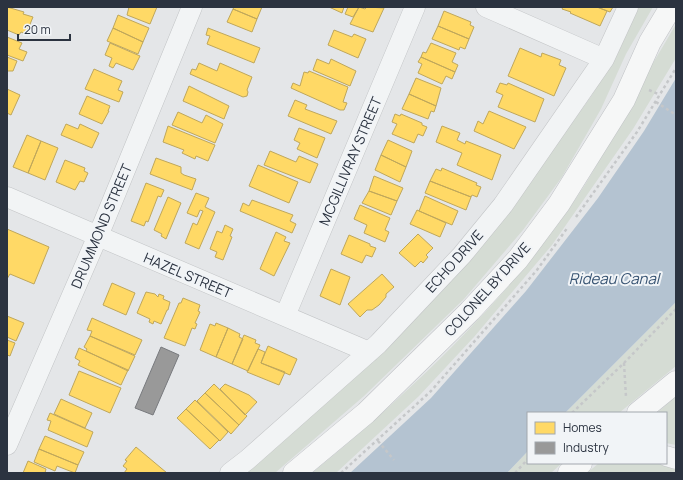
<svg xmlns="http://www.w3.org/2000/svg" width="683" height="480" font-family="Manrope,sans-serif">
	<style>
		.green { fill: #d5dcd4 }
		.water { fill: #b4c3d1 }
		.homes { fill: #ffd966; stroke: #bfa75b }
		.industry { fill: #999; stroke: #787a7e }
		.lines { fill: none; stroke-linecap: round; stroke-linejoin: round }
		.minor-casing { stroke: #c2c4c6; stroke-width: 21 }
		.major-casing { stroke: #c0c3c6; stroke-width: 23 }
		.path { stroke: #c5c7c9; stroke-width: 2.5; stroke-dasharray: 3 3; stroke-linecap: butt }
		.minor { stroke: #f2f4f5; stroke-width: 20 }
		.major { stroke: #f6f7f7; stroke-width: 22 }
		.labels { text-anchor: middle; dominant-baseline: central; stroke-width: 4; stroke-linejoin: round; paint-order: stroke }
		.street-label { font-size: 14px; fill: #2b3340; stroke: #f1f4f7 }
		.water-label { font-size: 15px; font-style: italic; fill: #375372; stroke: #f1f4f7 }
	</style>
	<rect width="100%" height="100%" fill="#e4e6e8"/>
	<path class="green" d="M 637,7 L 653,7 L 626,54 L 601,109 L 562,177 L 523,230 L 464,299 L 364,396 L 275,473 L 241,473 L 502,221 L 592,95 L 618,51 Z
		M 676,24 L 676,58 L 633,129 L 552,245 L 474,337 L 419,396 L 336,473 L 312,473 C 408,394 507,301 577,197 C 600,163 616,127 636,92 C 649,69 663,47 676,24 Z
		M 676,302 L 676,366 L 619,413 L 565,413 Z
		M 676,396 L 676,445 L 666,443 L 666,413 L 657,413 Z
		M 528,451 L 528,463 L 562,463 L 551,473 L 507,473 Z
		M 599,463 L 655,463 L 676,469 L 676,473 L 587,473 Z"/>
	<path class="water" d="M 676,78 L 676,302 L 565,413 L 528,413 L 528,451 L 507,473 L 350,473 L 431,398 L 526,291 L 598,198 L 644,131 Z"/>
	<path class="homes" d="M 7,7 L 24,12 L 23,14 L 33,17 L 26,34 L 21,32 L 19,35 L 7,30 Z
		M 129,7 L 157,7 L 150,24 L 127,15 Z
		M 234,7 L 262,7 L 257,19 L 233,9 Z
		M 329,7 L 344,7 L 342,13 Z
		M 348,7 L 359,7 L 353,17 L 345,14 Z
		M 359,7 L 365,9 L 367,7 L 384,8 L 373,32 L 350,24 Z
		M 563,7 L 597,7 L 607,11 L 600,26 L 570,13 L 571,12 L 562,9 Z
		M 597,7 L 613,7 L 610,12 Z
		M 233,9 L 257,19 L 252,32 L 227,22 Z
		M 444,11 L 471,22 L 470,25 L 474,27 L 469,39 L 438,26 Z
		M 118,15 L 149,28 L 143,42 L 113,28 Z
		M 438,26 L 469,39 L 465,49 L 460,47 L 459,50 L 432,39 Z
		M 113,28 L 143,42 L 138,54 L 107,41 Z
		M 208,28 L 260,48 L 254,63 L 207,44 L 210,36 L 206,35 Z
		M 334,30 L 352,37 L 354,34 L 366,39 L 358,58 L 328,45 Z
		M 7,37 L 22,43 L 19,49 L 27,52 L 23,61 L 7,55 Z
		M 110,43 L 140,56 L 133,70 L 116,63 L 113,68 L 109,66 L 112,58 L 105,55 Z
		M 431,43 L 456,53 L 452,62 L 458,65 L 455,72 L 421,57 L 423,52 L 426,53 Z
		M 520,48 L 541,57 L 542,53 L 561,60 L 559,65 L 566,68 L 554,96 L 508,76 Z
		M 7,57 L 17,61 L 13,71 L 7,71 Z
		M 421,57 L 455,72 L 452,79 L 446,76 L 442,84 L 418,73 L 422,64 L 418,62 Z
		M 317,59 L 329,64 L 331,59 L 356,71 L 350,86 L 313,70 Z
		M 199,63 L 217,71 L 220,63 L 252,77 L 247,90 L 248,92 L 247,96 L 243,97 L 190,74 L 192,69 L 196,70 Z
		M 94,69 L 122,81 L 118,90 L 123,92 L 119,102 L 85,89 Z
		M 309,71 L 348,87 L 343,102 L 347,103 L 344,110 L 340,110 L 291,88 L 293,83 L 300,86 L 304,72 L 308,73 Z
		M 416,78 L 441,88 L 436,106 L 409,94 Z
		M 500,83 L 507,85 L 508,83 L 544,99 L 535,122 L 498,107 L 503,95 L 496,92 Z
		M 189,86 L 229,106 L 224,119 L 183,101 Z
		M 7,89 L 20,95 L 11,115 L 7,113 Z
		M 409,94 L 436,106 L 434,112 L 431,111 L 428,119 L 402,109 Z
		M 87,96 L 110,106 L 108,111 L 109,111 L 102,124 L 79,114 Z
		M 295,100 L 307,105 L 305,109 L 337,121 L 331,134 L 288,116 Z
		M 489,111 L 526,127 L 514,149 L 474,131 L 478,121 L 483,124 Z
		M 178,112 L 202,123 L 206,115 L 223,124 L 215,143 L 172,125 Z
		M 395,114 L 400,116 L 401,114 L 422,123 L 422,125 L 427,127 L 423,136 L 418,134 L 414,143 L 392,134 L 397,124 L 392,122 Z
		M 66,124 L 78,129 L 80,124 L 99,133 L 92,148 L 61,135 Z
		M 168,126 L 215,145 L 208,161 L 196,156 L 195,159 L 182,153 L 184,150 L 163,142 Z
		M 442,126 L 460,133 L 457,140 L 465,144 L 466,141 L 501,155 L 492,180 L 457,165 L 462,153 L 436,142 Z
		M 299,128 L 325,138 L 317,158 L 297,149 L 300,143 L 294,140 Z
		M 27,135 L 41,141 L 28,173 L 13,167 Z
		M 388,140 L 412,151 L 406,167 L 381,155 Z
		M 41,141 L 58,148 L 45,180 L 28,173 Z
		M 270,151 L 296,162 L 299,156 L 318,164 L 310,183 L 264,165 Z
		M 381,155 L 406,167 L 400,182 L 375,170 Z
		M 156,158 L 181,167 L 181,173 L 184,175 L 196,179 L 192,190 L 150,174 Z
		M 65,160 L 85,168 L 84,171 L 88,173 L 84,182 L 80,181 L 75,190 L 56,182 Z
		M 258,165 L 298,182 L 289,203 L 249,186 Z
		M 442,168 L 477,183 L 476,185 L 481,187 L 477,197 L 472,195 L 471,197 L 430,181 L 436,169 L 441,171 Z
		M 374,176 L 403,188 L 397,201 L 369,191 Z
		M 430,181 L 471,197 L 466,210 L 425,193 Z
		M 146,183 L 164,190 L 161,197 L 158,196 L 148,222 L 146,221 L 144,226 L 131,221 Z
		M 369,191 L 397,201 L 391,215 L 362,203 Z
		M 196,193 L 209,198 L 205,207 L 215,212 L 199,249 L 185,243 L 193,223 L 197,225 L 203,211 L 200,210 L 197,217 L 187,213 Z
		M 425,196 L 458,211 L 452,225 L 419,211 Z
		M 168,197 L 181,203 L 166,239 L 161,236 L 162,234 L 154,230 Z
		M 252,200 L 293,215 L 290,221 L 296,224 L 292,233 L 240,211 L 243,203 L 249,206 Z
		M 360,205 L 390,218 L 385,230 L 389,232 L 385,242 L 364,233 L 367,225 L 354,219 Z
		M 417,210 L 446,223 L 440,237 L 410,224 Z
		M 225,225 L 233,229 L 230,236 L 232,237 L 223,260 L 215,257 L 217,252 L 210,249 L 217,231 L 222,233 Z
		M 7,229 L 49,247 L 34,284 L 10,274 L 7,279 Z
		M 276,232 L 286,237 L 284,241 L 290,243 L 274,276 L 260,269 Z
		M 418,234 L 433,248 L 426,255 L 428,257 L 423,263 L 421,261 L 415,267 L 399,253 Z
		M 349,235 L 370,244 L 370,246 L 376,248 L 372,257 L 366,255 L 362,263 L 341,254 Z
		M 331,269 L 350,277 L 340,305 L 320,296 Z
		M 382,274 L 394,287 L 386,294 L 386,297 L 379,305 L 372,310 L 367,310 L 360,317 L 348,304 Z
		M 112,283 L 135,293 L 126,315 L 103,305 Z
		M 146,292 L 155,294 L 158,297 L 159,294 L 164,296 L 163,299 L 170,302 L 168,310 L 167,310 L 161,324 L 154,321 L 153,324 L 149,322 L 150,319 L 137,313 Z
		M 183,298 L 200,305 L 198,311 L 200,312 L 195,323 L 197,324 L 195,329 L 192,328 L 185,346 L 164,338 L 179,303 L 181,303 Z
		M 7,316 L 24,323 L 16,341 L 7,337 Z
		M 92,318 L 142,340 L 135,355 L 90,336 L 92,331 L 87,330 Z
		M 216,323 L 228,328 L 216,357 L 200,350 L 210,324 L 215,326 Z
		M 228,328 L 240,334 L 239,337 L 243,339 L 232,364 L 216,357 Z
		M 244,335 L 256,340 L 255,343 L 260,345 L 248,371 L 232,364 Z
		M 90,336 L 135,356 L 128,371 L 86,351 L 87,349 L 84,347 Z
		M 7,340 L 15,343 L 10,356 L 7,355 Z
		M 268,346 L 297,359 L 290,375 L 261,363 Z
		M 79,348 L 128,370 L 121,385 L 78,365 L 80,361 L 75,358 Z
		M 258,349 L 265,352 L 261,363 L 285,372 L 279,385 L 247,372 Z
		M 79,371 L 121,388 L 110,413 L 69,395 Z
		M 214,384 L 247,416 L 239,425 L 205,393 Z
		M 225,384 L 249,395 L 257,402 L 245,415 L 220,389 Z
		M 205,393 L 239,425 L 231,434 L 197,401 Z
		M 61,399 L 92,413 L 85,428 L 54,414 Z
		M 195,400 L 228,432 L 220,441 L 186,409 Z
		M 186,409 L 219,440 L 210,449 L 177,418 Z
		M 50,413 L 93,432 L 87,447 L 48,430 L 51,421 L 47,420 Z
		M 45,436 L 84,452 L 78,465 L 39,449 Z
		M 136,447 L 167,473 L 124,473 L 127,469 L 123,466 L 127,461 L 125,460 Z
		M 39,449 L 78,465 L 75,473 L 57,466 L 55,471 L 34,462 Z
		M 28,461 L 46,469 L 45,473 L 23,473 Z"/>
	<path class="industry" d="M 161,347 L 179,355 L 153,415 L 135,408 Z"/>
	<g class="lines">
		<g class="minor-casing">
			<path id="minor" d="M 486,7 L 604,59
				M 7,197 L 369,352
				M 285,316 L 415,7
				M 7,445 L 103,224 L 192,7
				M 666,456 L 676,459
				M 230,473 L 247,460 L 378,344 L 462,255 L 503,205 L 604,59 L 628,7"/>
		</g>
		<g class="major-casing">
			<path id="major" d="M 638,413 L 676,382
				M 294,473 L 366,413 L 470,311 L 518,259 L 559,204 L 624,100 L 650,42 L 671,7
				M 569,473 L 581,463"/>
		</g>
		<path class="path" d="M 649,90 L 660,95
			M 656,102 L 676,115
			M 576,217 L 637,132 L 676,68
			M 624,363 L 626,397
			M 572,413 L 624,363 L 676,309
			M 378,441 L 394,460
			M 341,473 L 431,391 L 537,270 L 568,227
			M 515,473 L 528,459"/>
		<use href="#minor" class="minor"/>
		<use href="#major" class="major"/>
	</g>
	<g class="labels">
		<g class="street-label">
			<text transform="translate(350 161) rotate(-67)">MCGILLIVRAY STREET</text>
			<text transform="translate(101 226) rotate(-67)">DRUMMOND STREET</text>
			<text transform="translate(454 261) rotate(-48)">ECHO DRIVE</text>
			<text transform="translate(188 275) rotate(23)">HAZEL STREET</text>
			<text transform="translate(487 289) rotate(-48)">COLONEL BY DRIVE</text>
		</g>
		<g class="water-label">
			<text x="614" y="278">Rideau Canal</text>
		</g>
	</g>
	<rect width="683" height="480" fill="none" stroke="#2b3340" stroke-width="16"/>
	<rect x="527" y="412" width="140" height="52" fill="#f1f4f7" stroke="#a2a7ae"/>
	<rect x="535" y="422" width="20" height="12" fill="#ffd966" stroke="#a2a7ae"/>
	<text x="563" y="432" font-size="12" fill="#2b3340">Homes</text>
	<rect x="535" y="442" width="20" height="12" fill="#999999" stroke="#a2a7ae"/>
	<text x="563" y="452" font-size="12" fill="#2b3340">Industry</text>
	<path d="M18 34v6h52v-6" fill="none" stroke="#2b3340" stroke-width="2"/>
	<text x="24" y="34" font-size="12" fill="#2b3340" stroke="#f1f4f7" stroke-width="3" paint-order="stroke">20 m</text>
</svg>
